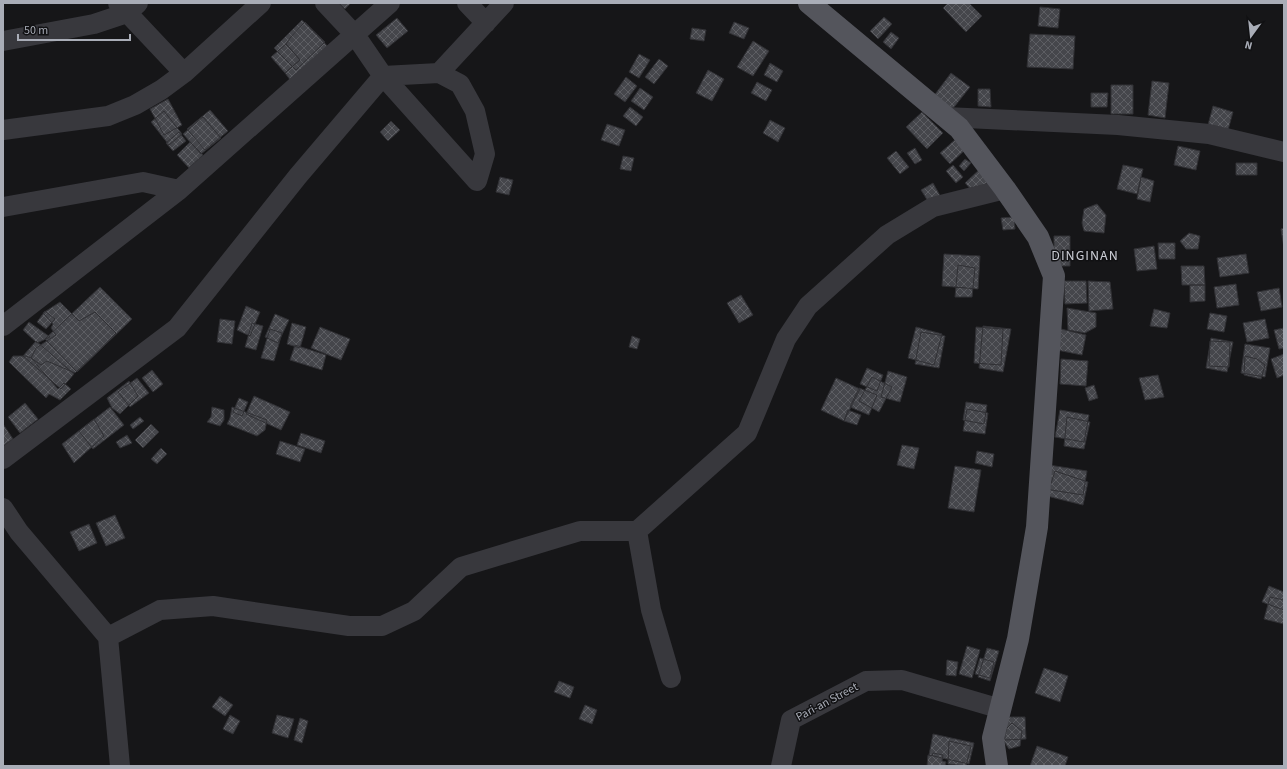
<svg xmlns="http://www.w3.org/2000/svg" width="1287" height="769" font-family="'Source Sans 3',sans-serif">
	<style>
		.building { fill: url(#building-cross-hatch); stroke: #303034 }
		.lines { fill: none; stroke-linecap: round; stroke-linejoin: round }
		.minor { stroke: #38383d; stroke-width: 20 }
		.major { stroke: #54555c; stroke-width: 22 }
		.labels { text-anchor: middle; dominant-baseline: central; stroke-width: 3; stroke-linejoin: round; paint-order: stroke }
		.street-label { font-size: 12px; fill: #a9adb7; stroke: #111113 }
		.quarter-label { font-size: 14px; letter-spacing: 1px; fill: #caccd4; stroke: #111113 }
	</style>
	<defs>
		<pattern id="building-cross-hatch" width="8" height="8" patternUnits="userSpaceOnUse"><rect width="8" height="8" fill="#45464b"/><path d="M0 0l8 8M0 8l8-8" fill="none" stroke="#5d5e63"/></pattern>
	</defs>
	<rect width="100%" height="100%" fill="#161618"/>
	<path class="building" d="M 339,3 L 351,3 L 345,9 Z
		M 948,3 L 969,3 L 982,16 L 966,32 L 943,8 Z
		M 1040,7 L 1060,9 L 1058,28 L 1038,26 Z
		M 884,17 L 892,24 L 878,39 L 870,31 Z
		M 397,18 L 408,31 L 387,48 L 376,35 Z
		M 302,20 L 325,42 L 296,70 L 274,48 Z
		M 305,22 L 331,50 L 294,85 L 285,73 L 300,60 L 286,44 L 290,38 Z
		M 734,22 L 749,28 L 744,39 L 729,33 Z
		M 692,28 L 706,30 L 704,41 L 690,39 Z
		M 891,32 L 899,38 L 891,49 L 883,42 Z
		M 1030,34 L 1075,36 L 1073,69 L 1027,67 Z
		M 753,41 L 769,51 L 753,76 L 737,67 Z
		M 286,44 L 300,60 L 285,73 L 271,57 Z
		M 639,54 L 650,60 L 639,78 L 629,72 Z
		M 659,59 L 668,66 L 654,84 L 645,77 Z
		M 770,63 L 783,71 L 777,82 L 764,75 Z
		M 708,70 L 724,79 L 712,101 L 696,93 Z
		M 951,73 L 970,87 L 951,111 L 933,97 Z
		M 626,77 L 637,86 L 625,102 L 614,94 Z
		M 1152,81 L 1169,83 L 1165,118 L 1148,115 Z
		M 757,82 L 772,90 L 766,101 L 751,93 Z
		M 1111,85 L 1133,85 L 1133,114 L 1111,114 Z
		M 640,88 L 653,97 L 644,110 L 631,101 Z
		M 978,89 L 990,89 L 991,107 L 978,106 Z
		M 1091,93 L 1108,93 L 1107,107 L 1091,107 Z
		M 168,99 L 182,125 L 164,135 L 150,109 Z
		M 1213,106 L 1233,112 L 1228,130 L 1208,125 Z
		M 630,107 L 643,117 L 636,126 L 623,116 Z
		M 210,110 L 228,131 L 205,150 L 187,129 Z
		M 164,111 L 182,134 L 169,145 L 151,122 Z
		M 922,112 L 943,133 L 927,149 L 906,127 Z
		M 203,117 L 221,138 L 201,154 L 183,134 Z
		M 770,120 L 785,128 L 778,142 L 763,133 Z
		M 391,121 L 400,130 L 388,141 L 380,132 Z
		M 607,124 L 625,130 L 619,146 L 601,140 Z
		M 179,132 L 186,141 L 173,151 L 166,143 Z
		M 957,138 L 967,148 L 950,164 L 940,153 Z
		M 190,142 L 203,155 L 189,168 L 177,155 Z
		M 1178,146 L 1200,151 L 1196,170 L 1174,165 Z
		M 915,148 L 922,160 L 915,164 L 907,153 Z
		M 896,151 L 909,167 L 900,174 L 887,158 Z
		M 623,156 L 634,158 L 631,171 L 620,169 Z
		M 965,159 L 971,163 L 964,171 L 959,166 Z
		M 1236,163 L 1257,163 L 1257,175 L 1236,175 Z
		M 953,165 L 963,177 L 956,183 L 946,171 Z
		M 1123,165 L 1143,169 L 1137,194 L 1117,189 Z
		M 981,168 L 991,179 L 975,194 L 965,183 Z
		M 500,177 L 513,180 L 509,195 L 496,192 Z
		M 1141,177 L 1154,181 L 1150,202 L 1137,199 Z
		M 933,183 L 942,199 L 931,206 L 921,190 Z
		M 1097,204 L 1106,215 L 1104,233 L 1084,231 L 1082,223 L 1084,209 Z
		M 1014,217 L 1015,229 L 1003,230 L 1001,218 Z
		M 1284,228 L 1284,248 L 1281,229 Z
		M 1189,233 L 1200,236 L 1198,249 L 1186,249 L 1180,241 Z
		M 1054,236 L 1070,236 L 1070,266 L 1054,266 Z
		M 1158,243 L 1175,243 L 1175,259 L 1159,259 Z
		M 1154,246 L 1157,269 L 1137,271 L 1134,249 Z
		M 944,254 L 980,256 L 978,289 L 942,286 Z
		M 1246,254 L 1249,273 L 1220,277 L 1217,258 Z
		M 958,265 L 975,268 L 972,297 L 955,297 Z
		M 1181,266 L 1204,266 L 1205,285 L 1182,285 Z
		M 1064,281 L 1086,281 L 1087,303 L 1065,304 Z
		M 1088,281 L 1110,282 L 1113,309 L 1089,311 Z
		M 1236,284 L 1239,305 L 1217,308 L 1214,287 Z
		M 1190,285 L 1205,285 L 1205,301 L 1190,302 Z
		M 100,287 L 132,319 L 77,372 L 45,339 Z
		M 1279,288 L 1282,307 L 1261,311 L 1257,292 Z
		M 741,295 L 753,315 L 739,323 L 727,303 Z
		M 60,302 L 79,321 L 95,312 L 116,333 L 75,373 L 47,361 L 41,365 L 31,358 L 36,348 L 56,335 L 51,328 L 53,324 L 43,313 Z
		M 246,306 L 260,312 L 250,336 L 237,330 Z
		M 1067,308 L 1096,313 L 1096,327 L 1085,333 L 1068,330 Z
		M 1154,309 L 1170,313 L 1167,328 L 1150,326 Z
		M 45,311 L 55,319 L 46,329 L 37,322 Z
		M 1210,313 L 1227,316 L 1224,332 L 1207,329 Z
		M 275,314 L 289,320 L 278,343 L 265,337 Z
		M 220,319 L 235,321 L 232,344 L 217,342 Z
		M 1265,319 L 1269,338 L 1247,342 L 1243,323 Z
		M 29,322 L 50,337 L 37,343 L 23,330 Z
		M 252,323 L 263,326 L 256,350 L 245,347 Z
		M 292,323 L 306,327 L 300,348 L 287,344 Z
		M 983,326 L 1011,329 L 1003,372 L 979,368 Z
		M 320,327 L 350,339 L 341,360 L 311,348 Z
		M 916,327 L 942,334 L 934,365 L 908,358 Z
		M 976,327 L 1003,329 L 1001,365 L 974,363 Z
		M 1284,328 L 1284,348 L 1279,349 L 1274,330 Z
		M 270,329 L 282,333 L 274,361 L 261,358 Z
		M 1061,329 L 1086,335 L 1082,355 L 1057,350 Z
		M 921,332 L 945,336 L 939,368 L 915,364 Z
		M 632,336 L 640,339 L 637,349 L 629,347 Z
		M 1211,338 L 1233,342 L 1227,372 L 1206,368 Z
		M 36,341 L 74,374 L 61,389 L 23,356 Z
		M 1210,341 L 1230,342 L 1229,367 L 1209,366 Z
		M 1245,344 L 1270,348 L 1265,377 L 1241,373 Z
		M 295,345 L 326,355 L 322,370 L 290,360 Z
		M 1284,354 L 1284,375 L 1277,378 L 1271,359 Z
		M 13,356 L 26,356 L 31,358 L 58,389 L 64,383 L 71,389 L 60,400 L 49,394 L 46,398 L 9,362 Z
		M 1245,356 L 1257,359 L 1265,365 L 1261,379 L 1244,375 Z
		M 1061,359 L 1088,361 L 1086,386 L 1060,384 Z
		M 867,368 L 883,375 L 877,391 L 860,384 Z
		M 152,370 L 163,384 L 153,392 L 142,378 Z
		M 888,371 L 907,377 L 900,402 L 881,397 Z
		M 1158,375 L 1164,397 L 1145,400 L 1139,378 Z
		M 872,377 L 892,387 L 879,412 L 859,401 Z
		M 137,378 L 149,393 L 130,407 L 118,392 Z
		M 836,378 L 860,389 L 844,421 L 821,410 Z
		M 129,381 L 138,396 L 120,414 L 112,408 L 107,398 Z
		M 1094,385 L 1098,398 L 1089,401 L 1085,388 Z
		M 859,388 L 877,395 L 869,415 L 850,407 Z
		M 254,396 L 290,412 L 281,430 L 246,414 Z
		M 239,398 L 248,402 L 242,416 L 233,412 Z
		M 966,402 L 987,405 L 984,424 L 963,420 Z
		M 25,403 L 38,419 L 20,433 L 8,417 Z
		M 110,407 L 124,425 L 93,449 L 79,431 Z
		M 212,407 L 224,410 L 224,420 L 220,426 L 207,422 L 211,417 Z
		M 232,407 L 267,420 L 265,430 L 257,436 L 227,424 L 230,418 Z
		M 967,409 L 988,413 L 985,434 L 963,431 Z
		M 848,410 L 861,415 L 857,425 L 844,421 Z
		M 1060,410 L 1089,415 L 1084,442 L 1055,437 Z
		M 140,417 L 144,421 L 133,429 L 130,425 Z
		M 1067,417 L 1090,422 L 1084,449 L 1064,446 Z
		M 94,419 L 104,436 L 74,463 L 62,444 Z
		M 3,424 L 13,439 L 3,446 Z
		M 151,424 L 159,432 L 143,448 L 135,440 Z
		M 301,433 L 325,441 L 321,453 L 297,445 Z
		M 127,435 L 132,443 L 120,448 L 116,442 Z
		M 280,441 L 305,449 L 300,462 L 276,454 Z
		M 902,445 L 919,448 L 914,469 L 897,465 Z
		M 161,448 L 167,454 L 157,464 L 151,459 Z
		M 977,451 L 994,454 L 992,467 L 975,463 Z
		M 1049,465 L 1087,471 L 1083,495 L 1045,489 Z
		M 955,466 L 981,470 L 974,512 L 948,508 Z
		M 1055,471 L 1088,482 L 1083,505 L 1047,496 Z
		M 115,515 L 125,538 L 106,546 L 96,523 Z
		M 89,524 L 97,543 L 79,551 L 70,532 Z
		M 1269,586 L 1284,592 L 1284,610 L 1262,602 Z
		M 1270,597 L 1284,600 L 1284,624 L 1264,619 Z
		M 967,646 L 980,650 L 972,678 L 959,674 Z
		M 987,648 L 999,651 L 990,681 L 978,677 Z
		M 980,658 L 994,662 L 990,678 L 975,674 Z
		M 947,660 L 958,662 L 956,676 L 946,675 Z
		M 1044,668 L 1068,676 L 1060,702 L 1035,693 Z
		M 559,681 L 574,687 L 570,698 L 554,692 Z
		M 220,696 L 233,705 L 225,716 L 212,707 Z
		M 585,705 L 597,710 L 592,724 L 579,719 Z
		M 230,715 L 240,721 L 233,734 L 223,729 Z
		M 277,715 L 294,719 L 288,738 L 272,733 Z
		M 1004,717 L 1025,717 L 1026,739 L 1005,740 Z
		M 300,718 L 308,721 L 302,743 L 294,740 Z
		M 1012,723 L 1022,731 L 1020,746 L 1009,749 L 1003,740 L 1007,728 Z
		M 933,734 L 974,743 L 969,764 L 929,755 Z
		M 949,741 L 971,746 L 966,766 L 948,764 Z
		M 1037,746 L 1068,757 L 1065,766 L 1030,766 Z
		M 933,753 L 943,755 L 942,761 L 946,762 L 945,766 L 927,766 L 928,755 L 932,756 Z"/>
	<g class="lines">
		<path class="minor" d="M 118,3 L 184,73
			M 467,3 L 486,23
			M 3,41 L 94,24 L 127,13 L 138,3
			M 439,73 L 460,84 L 475,111 L 485,154 L 477,181 L 383,76 Z
			M 439,73 L 504,3
			M 945,117 L 1118,125 L 1209,134 L 1284,152
			M 3,130 L 108,116 L 135,105 L 161,90 L 184,73 L 261,3
			M 3,207 L 143,182 L 179,190
			M 3,326 L 179,190 L 390,3
			M 3,459 L 177,328 L 298,176 L 383,76 L 355,35 L 325,3
			M 3,508 L 19,532 L 108,637 L 120,766
			M 637,531 L 651,610 L 671,678
			M 108,637 L 160,610 L 213,606 L 349,626 L 382,626 L 414,611 L 461,567 L 580,531 L 637,531 L 747,433 L 786,339 L 808,306 L 887,235 L 933,207 L 1005,189
			M 781,766 L 791,720 L 866,681 L 902,680 L 1001,709"/>
		<path class="major" d="M 809,3 L 959,128 L 1005,189 L 1038,237 L 1054,276 L 1037,527 L 1018,639 L 993,738 L 997,766"/>
	</g>
	<g class="labels">
		<g class="street-label">
			<text transform="translate(827 702) rotate(-28)">Pari-an Street</text>
		</g>
		<g class="quarter-label">
			<text x="1085" y="256">DINGINAN</text>
		</g>
	</g>
	<rect width="1287" height="769" fill="none" stroke="#a9adb7" stroke-width="8"/>
	<g transform="translate(1251 36) rotate(195)" stroke="#111113" stroke-width="3" paint-order="stroke">
	<path d="M0-3L7 15L0 10L-7 15Z" fill="#a9adb7"/>
	<text y="-6" font-size="11" font-weight="bold" text-anchor="middle" fill="#a9adb7">N</text>
	</g>
	<path d="M18 34v6h112v-6" fill="none" stroke="#a9adb7" stroke-width="2"/>
	<text x="24" y="34" font-size="12" fill="#a9adb7" stroke="#111113" stroke-width="3" paint-order="stroke">50 m</text>
</svg>
